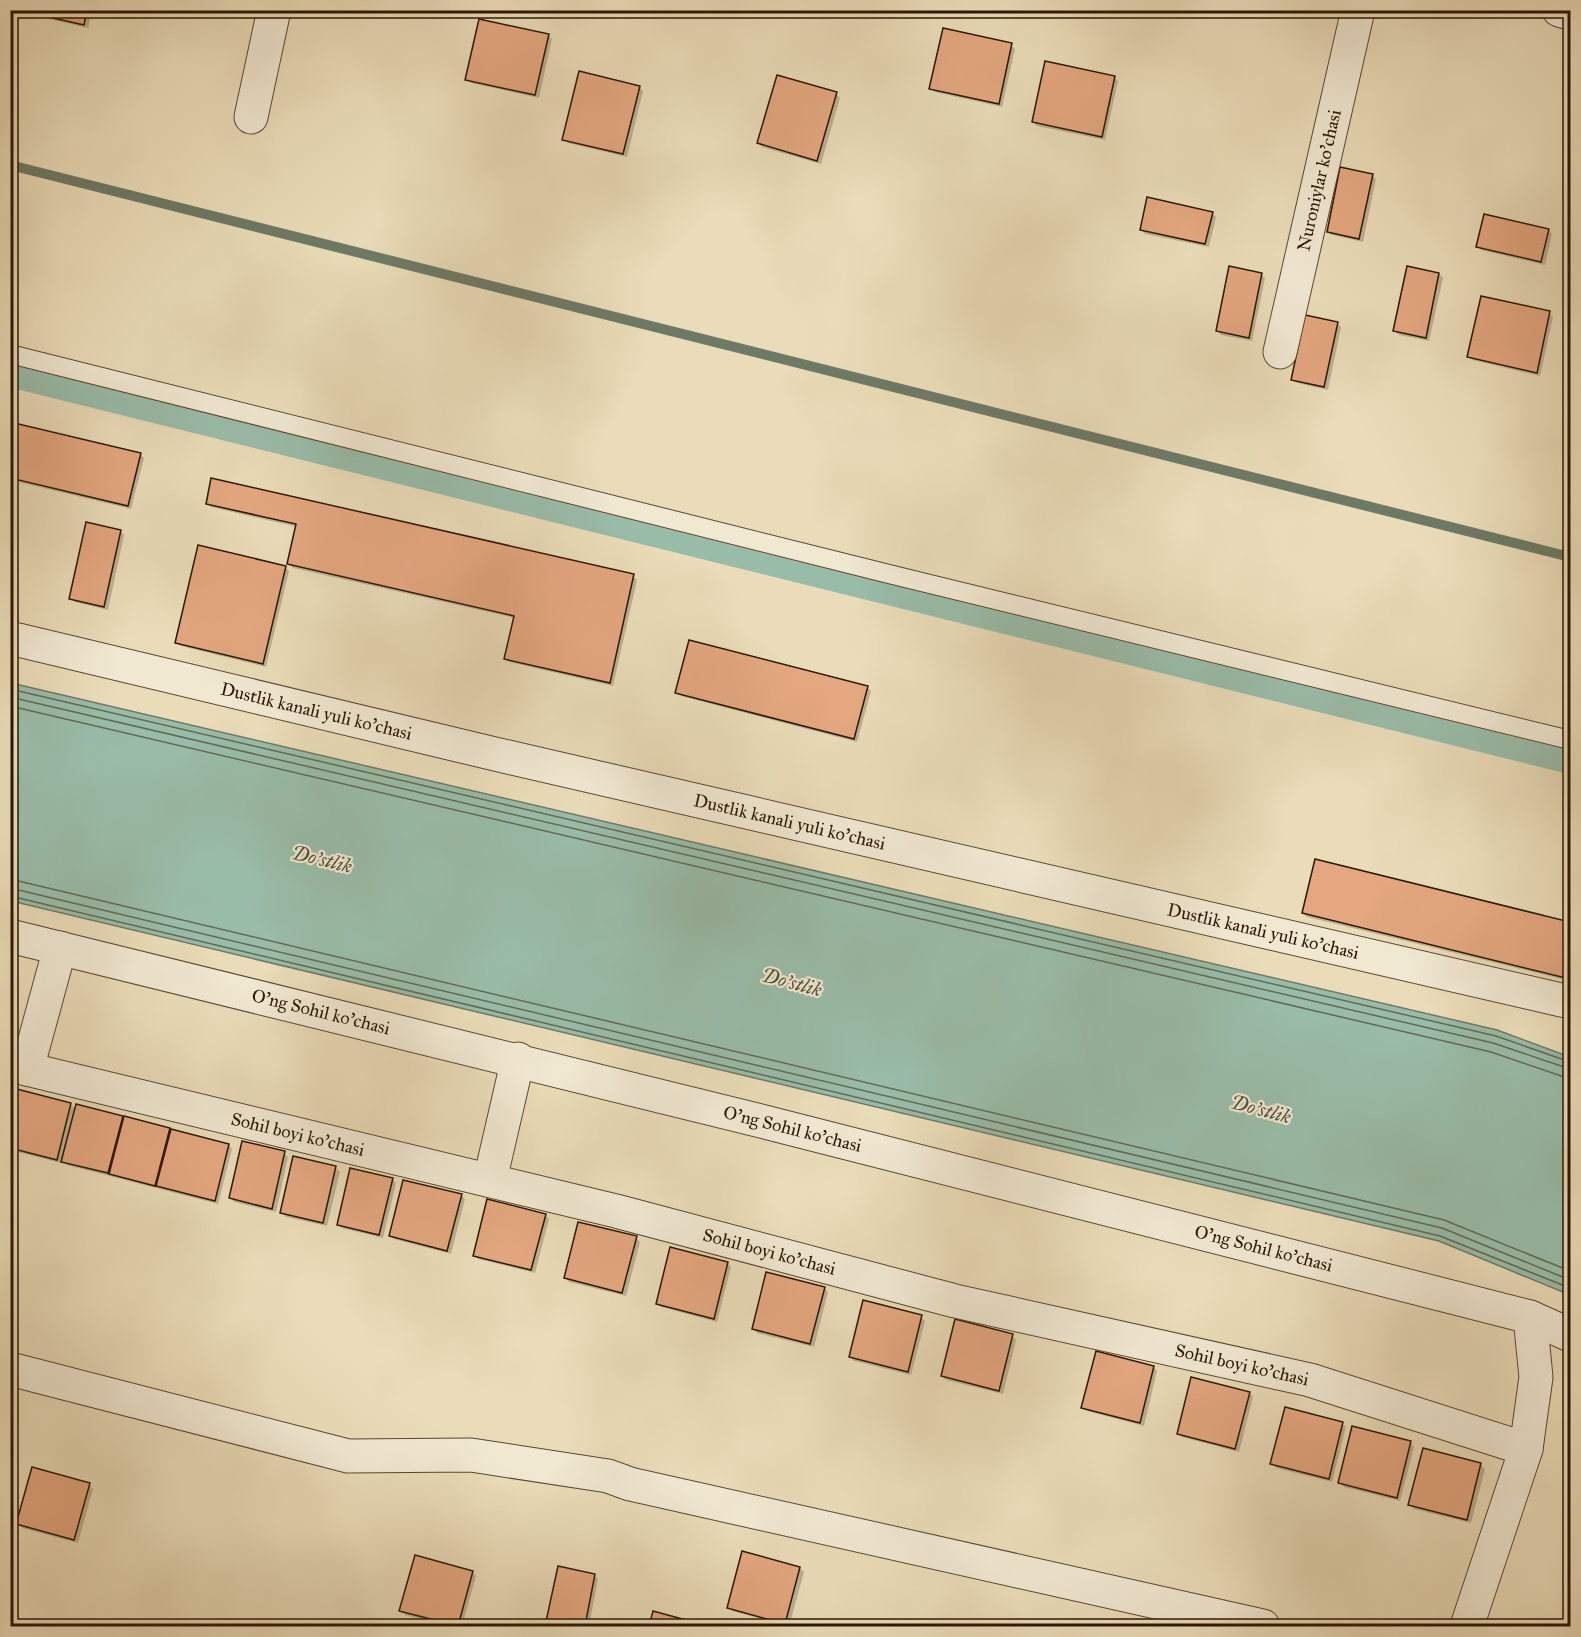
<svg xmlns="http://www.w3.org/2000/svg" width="1581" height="1637" font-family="'IM FELL Great Primer',serif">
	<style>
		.water { fill: #99bca9; stroke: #6d7a66; stroke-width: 1.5 }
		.shadow { fill: #0003 }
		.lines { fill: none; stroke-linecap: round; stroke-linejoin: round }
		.shore { stroke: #626a55; stroke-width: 1.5 }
		.stream { stroke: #6d7a66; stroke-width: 10 }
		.canal { stroke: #99bca9; stroke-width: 34 }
		.building { fill: #e4a780; stroke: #2a1701; stroke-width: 1.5 }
		.service-casing { stroke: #5a482f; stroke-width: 20 }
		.minor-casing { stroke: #5a482f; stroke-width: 35 }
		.service { stroke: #f1e8d2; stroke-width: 18 }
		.minor { stroke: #f1e8d2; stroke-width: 33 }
		.labels { text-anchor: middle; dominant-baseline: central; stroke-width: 4.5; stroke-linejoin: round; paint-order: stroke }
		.street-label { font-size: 18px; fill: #2a1701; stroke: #f1e8d2 }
		.water-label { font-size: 20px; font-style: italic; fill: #51513c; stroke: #f1e8d2 }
	</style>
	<rect width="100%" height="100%" fill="#eadcb9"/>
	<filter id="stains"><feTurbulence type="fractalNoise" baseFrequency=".00333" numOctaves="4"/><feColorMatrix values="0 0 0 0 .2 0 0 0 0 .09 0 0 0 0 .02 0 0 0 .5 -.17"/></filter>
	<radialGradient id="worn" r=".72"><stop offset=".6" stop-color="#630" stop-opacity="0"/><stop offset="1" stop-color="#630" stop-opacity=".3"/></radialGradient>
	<path class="water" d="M 11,683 L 1497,1030 L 1570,1057 L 1570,1295 L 1439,1241 L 11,901 Z"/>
	<path class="shadow" d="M 10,10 L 92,10 L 88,28 Z
		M 548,35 L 552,39 L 539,98 L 471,83 L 467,79 Z
		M 1011,45 L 1015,49 L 1002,107 L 935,92 L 931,88 Z
		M 1114,77 L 1118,81 L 1105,140 L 1037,126 L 1033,122 Z
		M 639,87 L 643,91 L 627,157 L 568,143 L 564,139 Z
		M 836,94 L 840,98 L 821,164 L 762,147 L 758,143 Z
		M 1372,175 L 1376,179 L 1363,242 L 1332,235 L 1328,232 Z
		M 1212,213 L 1216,217 L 1209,247 L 1145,234 L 1141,230 Z
		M 1548,230 L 1552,234 L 1545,265 L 1481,250 L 1478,246 Z
		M 1261,274 L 1265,278 L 1252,341 L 1221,335 L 1217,331 Z
		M 1439,274 L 1443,278 L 1429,341 L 1399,335 L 1395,331 Z
		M 1549,313 L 1553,317 L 1540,376 L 1473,360 L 1469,357 Z
		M 1337,323 L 1341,327 L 1328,390 L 1297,383 L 1293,380 Z
		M 10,423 L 140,454 L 144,458 L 131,509 L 10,480 Z
		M 207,503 L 633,576 L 637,580 L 613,686 L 509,662 L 506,658 L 515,618 L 293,568 L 289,564 L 297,527 L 211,507 Z
		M 120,531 L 124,535 L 108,610 L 75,602 L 71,599 Z
		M 285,567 L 289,571 L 266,667 L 181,646 L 177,642 Z
		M 867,687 L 871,691 L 857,742 L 681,696 L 677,692 Z
		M 1316,861 L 1570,923 L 1570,981 L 1307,917 L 1303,913 Z
		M 14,1090 L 70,1104 L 76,1110 L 125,1118 L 229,1145 L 232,1149 L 218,1204 L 67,1165 L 61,1160 L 61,1163 L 10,1150 L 10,1094 L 12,1096 Z
		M 284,1153 L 288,1157 L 276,1212 L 234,1202 L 231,1198 Z
		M 294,1158 L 336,1168 L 340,1172 L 327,1226 L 286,1217 L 282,1213 Z
		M 392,1179 L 396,1183 L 383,1238 L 342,1228 L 338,1224 Z
		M 461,1195 L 465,1199 L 451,1254 L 394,1239 L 390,1236 Z
		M 545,1215 L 549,1219 L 535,1273 L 478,1259 L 474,1255 Z
		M 636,1238 L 640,1242 L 626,1296 L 569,1282 L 565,1278 Z
		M 727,1263 L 731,1267 L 717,1322 L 661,1307 L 657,1303 Z
		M 824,1288 L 828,1292 L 814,1347 L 757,1333 L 753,1329 Z
		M 921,1317 L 925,1321 L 911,1375 L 854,1361 L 850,1357 Z
		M 1012,1336 L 1016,1340 L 1003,1394 L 946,1380 L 942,1376 Z
		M 1154,1367 L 1157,1371 L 1144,1426 L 1087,1411 L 1083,1407 Z
		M 1249,1393 L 1253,1397 L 1239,1452 L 1182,1437 L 1178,1433 Z
		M 1342,1424 L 1346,1427 L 1332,1482 L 1276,1468 L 1272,1464 Z
		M 1410,1443 L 1414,1447 L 1400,1501 L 1344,1487 L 1340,1483 Z
		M 1424,1450 L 1481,1465 L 1485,1469 L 1471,1523 L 1414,1509 L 1410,1505 Z
		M 89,1485 L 93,1489 L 78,1543 L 22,1528 L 18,1524 Z
		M 743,1553 L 800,1568 L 804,1572 L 789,1626 L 732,1611 L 728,1607 Z
		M 559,1568 L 594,1575 L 598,1579 L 589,1626 L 547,1626 Z
		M 472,1572 L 476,1576 L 462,1626 L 447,1626 L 405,1615 L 401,1611 Z
		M 1570,1583 L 1570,1596 L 1567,1592 Z
		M 655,1613 L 702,1626 L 651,1626 Z"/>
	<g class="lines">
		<path class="shore" d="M 10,689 L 1496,1036 L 1570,1062
			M 10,697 L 1493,1043 L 1570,1069
			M 10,706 L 1491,1052 L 1570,1079
			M 10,879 L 1444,1220 L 1570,1271
			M 10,888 L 1442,1228 L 1570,1280
			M 10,896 L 1440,1236 L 1570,1288"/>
		<path class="stream" d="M 10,165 L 1570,557"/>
		<path class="canal" d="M 10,370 L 1570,757"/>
	</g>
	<path class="building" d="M 18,10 L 87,10 L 84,25 Z
		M 479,19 L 549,34 L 535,95 L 465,80 Z
		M 943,28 L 1012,43 L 999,104 L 929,89 Z
		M 1045,61 L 1115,76 L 1102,137 L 1032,122 Z
		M 579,71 L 640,86 L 623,154 L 562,140 Z
		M 777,75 L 837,92 L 817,161 L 757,143 Z
		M 1340,167 L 1373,174 L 1359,239 L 1327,232 Z
		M 1147,197 L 1213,212 L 1205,244 L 1140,230 Z
		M 1484,214 L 1549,229 L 1541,262 L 1476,247 Z
		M 1229,266 L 1262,273 L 1249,338 L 1216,331 Z
		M 1407,266 L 1439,273 L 1426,338 L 1393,331 Z
		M 1481,296 L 1550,311 L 1537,373 L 1467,357 Z
		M 1305,315 L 1338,322 L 1324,387 L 1291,380 Z
		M 10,422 L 141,453 L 128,506 L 10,478 Z
		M 211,478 L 634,574 L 610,683 L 504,659 L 514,616 L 287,564 L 296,524 L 206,504 Z
		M 86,522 L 121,530 L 104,607 L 69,599 Z
		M 198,545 L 286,566 L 263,664 L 175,643 Z
		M 689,640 L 868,686 L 854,739 L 675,693 Z
		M 1315,859 L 1570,922 L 1570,979 L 1302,913 Z
		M 13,1088 L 71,1103 L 57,1160 L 10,1148 Z
		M 76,1104 L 123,1116 L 108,1173 L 61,1162 Z
		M 124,1116 L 170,1128 L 155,1186 L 109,1174 Z
		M 171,1129 L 229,1144 L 215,1201 L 156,1186 Z
		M 242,1141 L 285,1151 L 272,1209 L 229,1198 Z
		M 293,1156 L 336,1166 L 323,1223 L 280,1213 Z
		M 350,1168 L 393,1178 L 379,1235 L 337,1225 Z
		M 403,1180 L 462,1194 L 447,1251 L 389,1236 Z
		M 487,1199 L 546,1214 L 531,1270 L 473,1256 Z
		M 578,1222 L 637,1236 L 622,1293 L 564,1278 Z
		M 670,1247 L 728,1262 L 714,1319 L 656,1304 Z
		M 766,1272 L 825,1287 L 810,1344 L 752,1329 Z
		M 863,1300 L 922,1315 L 908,1372 L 849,1357 Z
		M 955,1319 L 1013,1334 L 999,1391 L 941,1376 Z
		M 1096,1351 L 1154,1366 L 1140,1423 L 1081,1408 Z
		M 1191,1377 L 1250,1392 L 1235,1449 L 1177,1434 Z
		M 1285,1407 L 1343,1422 L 1329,1479 L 1270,1464 Z
		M 1352,1426 L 1411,1441 L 1397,1498 L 1338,1483 Z
		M 1423,1448 L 1481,1463 L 1467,1520 L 1408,1505 Z
		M 32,1467 L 90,1483 L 74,1540 L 16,1524 Z
		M 742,1551 L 800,1567 L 785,1624 L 727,1608 Z
		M 415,1555 L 473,1571 L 458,1626 L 399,1611 Z
		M 558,1566 L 595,1574 L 585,1626 L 545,1626 Z
		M 653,1611 L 708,1626 L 649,1626 Z"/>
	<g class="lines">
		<g class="service-casing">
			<path id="service" d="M 10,354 L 893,575 L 1570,740"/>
		</g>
		<g class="minor-casing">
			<g id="minor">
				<path d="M 1559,10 L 1570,13"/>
				<path d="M 251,117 L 274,10"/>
				<path id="s1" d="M 1280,352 L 1358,10"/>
				<path id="s2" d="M 10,638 L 495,754 L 1570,1002"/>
				<path id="s3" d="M 10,936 C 518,1059 1024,1186 1530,1317 L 1570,1335"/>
				<path id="s4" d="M 10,1065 L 616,1211 L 955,1301 L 1310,1380 L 1526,1449"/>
				<path d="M 27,1069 L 60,948"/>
				<path d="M 490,1180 L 518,1059"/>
				<path d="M 10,1369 L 348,1456 L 471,1455 L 608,1476 L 630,1484 L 1263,1626"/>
				<path d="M 1467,1626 L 1526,1449 L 1536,1377 L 1530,1317"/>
			</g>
		</g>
		<use href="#service" class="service"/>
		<use href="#minor" class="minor"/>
	</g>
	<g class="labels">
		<g class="street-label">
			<text stroke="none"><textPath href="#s1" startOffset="176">Nuroniylar ko'chasi</textPath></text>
			<text stroke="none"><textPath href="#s2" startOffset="315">Dustlik kanali yuli ko'chasi</textPath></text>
			<text stroke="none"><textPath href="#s2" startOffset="801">Dustlik kanali yuli ko'chasi</textPath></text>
			<text stroke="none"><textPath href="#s2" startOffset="1287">Dustlik kanali yuli ko'chasi</textPath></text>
			<text stroke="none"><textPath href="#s3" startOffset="320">O'ng Sohil ko'chasi</textPath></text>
			<text stroke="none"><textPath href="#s3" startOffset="806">O'ng Sohil ko'chasi</textPath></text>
			<text stroke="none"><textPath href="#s4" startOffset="296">Sohil boyi ko'chasi</textPath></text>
			<text stroke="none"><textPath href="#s3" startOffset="1292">O'ng Sohil ko'chasi</textPath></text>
			<text stroke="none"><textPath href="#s4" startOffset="782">Sohil boyi ko'chasi</textPath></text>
			<text stroke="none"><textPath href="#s4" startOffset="1268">Sohil boyi ko'chasi</textPath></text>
		</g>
		<g class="water-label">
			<text transform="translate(322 859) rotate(14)">Do'stlik</text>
			<text transform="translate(792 982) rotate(15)">Do'stlik</text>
			<text transform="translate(1261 1109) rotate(15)">Do'stlik</text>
		</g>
	</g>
	<rect width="1581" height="1637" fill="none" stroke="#eadcb9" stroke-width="36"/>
	<rect x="12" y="12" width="1557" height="1613" fill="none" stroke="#2a1701" stroke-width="3"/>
	<rect x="18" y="18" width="1545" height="1601" fill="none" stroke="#2a1701" stroke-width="1.5"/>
	<rect width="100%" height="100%" filter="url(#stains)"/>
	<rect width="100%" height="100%" fill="url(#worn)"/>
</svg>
